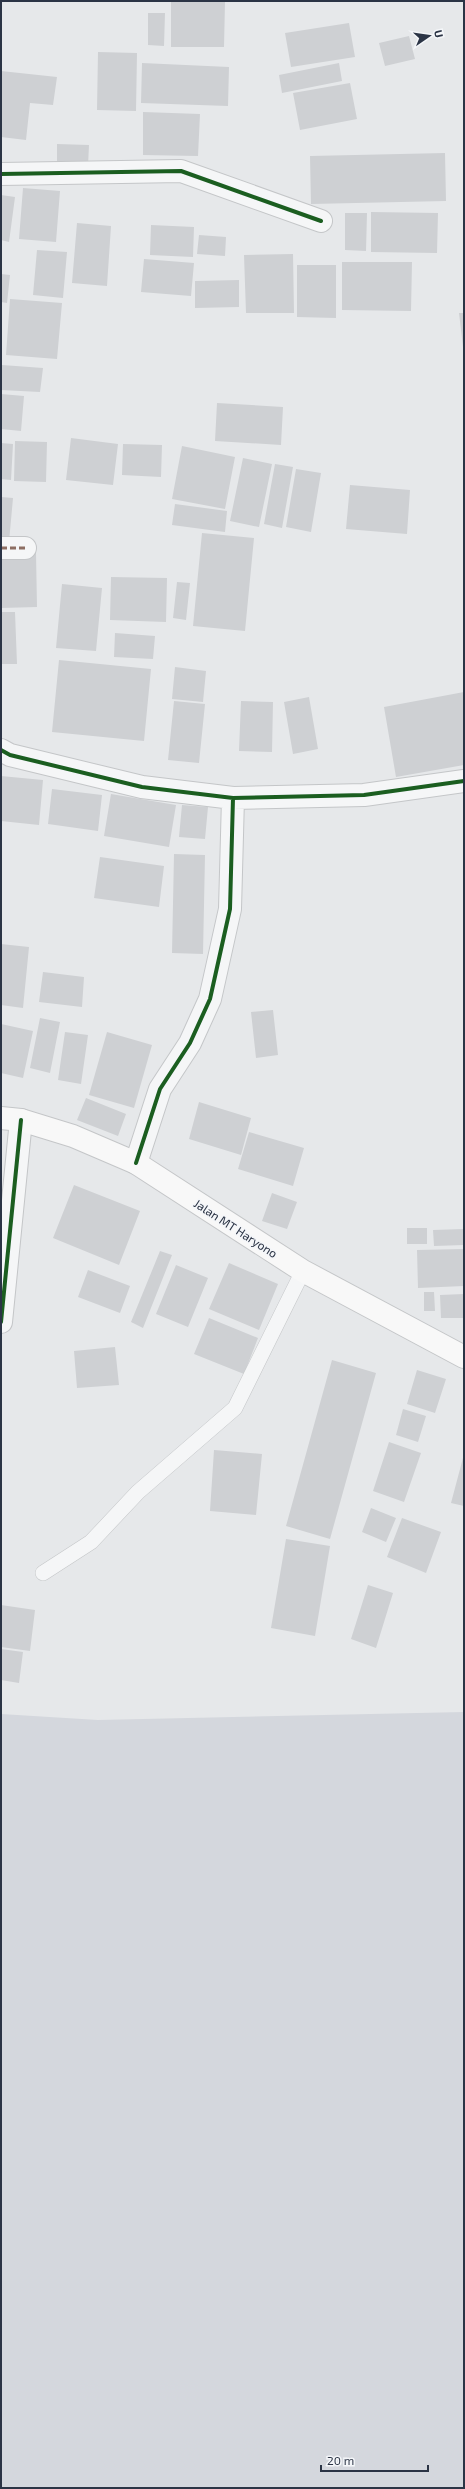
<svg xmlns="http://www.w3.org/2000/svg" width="465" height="2489" font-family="'Exo 2',sans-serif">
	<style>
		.built { fill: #d4d7dd }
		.building { fill: #ced0d3 }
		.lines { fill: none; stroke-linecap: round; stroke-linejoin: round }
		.lane-casing { stroke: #c4c6c8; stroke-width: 16 }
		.street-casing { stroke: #c4c6c8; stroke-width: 24 }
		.secondary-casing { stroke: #c4c6c8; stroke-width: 24 }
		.lane { stroke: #f5f6f7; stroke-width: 15 }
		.street { stroke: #f5f6f7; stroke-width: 22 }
		.secondary { stroke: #f8f8f8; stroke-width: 22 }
		.quiet { stroke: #8d6e63; stroke-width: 3; stroke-dasharray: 6 3; stroke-linecap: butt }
		.cycleway-casing { stroke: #f4f6f9; stroke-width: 6 }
		.cycleway { stroke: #1b5e20; stroke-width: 4 }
		.labels { text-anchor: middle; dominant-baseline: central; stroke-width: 3; stroke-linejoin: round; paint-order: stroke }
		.street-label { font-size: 12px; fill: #2b3445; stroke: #f4f6f9 }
	</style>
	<rect width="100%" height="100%" fill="#e6e8ea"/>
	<path class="built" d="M 464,1712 L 464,2488 L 1,2488 L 1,1714 L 98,1720 Z"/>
	<path class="building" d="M 171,1 L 225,2 L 224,47 L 171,47 Z
		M 148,13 L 165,13 L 164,46 L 148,45 Z
		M 349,23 L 355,57 L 291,67 L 285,33 Z
		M 409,36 L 415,59 L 385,66 L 379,43 Z
		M 98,52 L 137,53 L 136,111 L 97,110 Z
		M 142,63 L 229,67 L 228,106 L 141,103 Z
		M 339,63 L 342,81 L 282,93 L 279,75 Z
		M 1,71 L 57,77 L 53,105 L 30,103 L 26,140 L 1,137 Z
		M 350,83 L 357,119 L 300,130 L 293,93 Z
		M 143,112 L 200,114 L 198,156 L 143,155 Z
		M 57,144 L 89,145 L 88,166 L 57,164 Z
		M 445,153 L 446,201 L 311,204 L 310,156 Z
		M 23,188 L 60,191 L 56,242 L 19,239 Z
		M 1,195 L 15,197 L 9,242 L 1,240 Z
		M 371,212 L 438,213 L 437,253 L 371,252 Z
		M 345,213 L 367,213 L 366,251 L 345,250 Z
		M 77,223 L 111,226 L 107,286 L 72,283 Z
		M 151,225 L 194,227 L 193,257 L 150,255 Z
		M 199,235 L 226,237 L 225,256 L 197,254 Z
		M 37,250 L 67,252 L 63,298 L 33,295 Z
		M 293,254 L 294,313 L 246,313 L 244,255 Z
		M 144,259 L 194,263 L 191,296 L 141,292 Z
		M 342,262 L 412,262 L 411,311 L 342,310 Z
		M 297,265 L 336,265 L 336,318 L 297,317 Z
		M 1,274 L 10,275 L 7,303 L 1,302 Z
		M 239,280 L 239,307 L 195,308 L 195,281 Z
		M 10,299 L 62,303 L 57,359 L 6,355 Z
		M 459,313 L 464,313 L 464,347 L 463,347 Z
		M 2,365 L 43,368 L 40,392 L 1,390 Z
		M 1,394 L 24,396 L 21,431 L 1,429 Z
		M 217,403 L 283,407 L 281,445 L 215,441 Z
		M 71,438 L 118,444 L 113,485 L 66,480 Z
		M 15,441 L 47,442 L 46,482 L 14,481 Z
		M 1,443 L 13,444 L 11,480 L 1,479 Z
		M 123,444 L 162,445 L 161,477 L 122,475 Z
		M 182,446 L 235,457 L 225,509 L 172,499 Z
		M 243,458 L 272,464 L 259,527 L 230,521 Z
		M 275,464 L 293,467 L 282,528 L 264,524 Z
		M 296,469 L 321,473 L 311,532 L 286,527 Z
		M 350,485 L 410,490 L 407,534 L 346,529 Z
		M 1,497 L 13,498 L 9,542 L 1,541 Z
		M 175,504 L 227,511 L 225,532 L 172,525 Z
		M 202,533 L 254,538 L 245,631 L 193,626 Z
		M 36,553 L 37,607 L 1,608 L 1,554 Z
		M 111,577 L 167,578 L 166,622 L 110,620 Z
		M 177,582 L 190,583 L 186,620 L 173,618 Z
		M 62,584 L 102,588 L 96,651 L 56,648 Z
		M 1,612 L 15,612 L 17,664 L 1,664 Z
		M 115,633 L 155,636 L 153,659 L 114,657 Z
		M 59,660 L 151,669 L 144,741 L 52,732 Z
		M 175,667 L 206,671 L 203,702 L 172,699 Z
		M 464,692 L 464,765 L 396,777 L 384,707 Z
		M 309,697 L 318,749 L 293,754 L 284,702 Z
		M 174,701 L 205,704 L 199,763 L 168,760 Z
		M 241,701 L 273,702 L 272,752 L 239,751 Z
		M 1,776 L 43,780 L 39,825 L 1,821 Z
		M 52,789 L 102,795 L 98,831 L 48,824 Z
		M 111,794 L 176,805 L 169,847 L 104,836 Z
		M 182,805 L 208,807 L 205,839 L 179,837 Z
		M 174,854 L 205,855 L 203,954 L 172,953 Z
		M 100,857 L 164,866 L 159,907 L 94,898 Z
		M 1,944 L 29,947 L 23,1008 L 1,1005 Z
		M 43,972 L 84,977 L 82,1007 L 39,1002 Z
		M 273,1010 L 278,1055 L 256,1058 L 251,1012 Z
		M 40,1018 L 60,1022 L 50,1073 L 30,1068 Z
		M 1,1024 L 33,1031 L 23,1078 L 1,1073 Z
		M 65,1032 L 88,1035 L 81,1084 L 58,1080 Z
		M 107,1032 L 152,1045 L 134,1108 L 89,1095 Z
		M 86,1098 L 126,1114 L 118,1136 L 77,1120 Z
		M 199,1102 L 251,1118 L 241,1155 L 189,1139 Z
		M 249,1132 L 304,1148 L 293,1186 L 238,1169 Z
		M 74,1185 L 140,1211 L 119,1265 L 53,1238 Z
		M 272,1193 L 297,1202 L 287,1229 L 262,1221 Z
		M 407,1228 L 427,1228 L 427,1244 L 407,1244 Z
		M 464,1229 L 464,1245 L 434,1246 L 433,1230 Z
		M 464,1249 L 464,1286 L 418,1288 L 417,1250 Z
		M 160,1251 L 172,1255 L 143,1328 L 131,1322 Z
		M 229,1263 L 278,1284 L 259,1330 L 209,1309 Z
		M 176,1265 L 208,1278 L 188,1327 L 156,1314 Z
		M 88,1270 L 130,1286 L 120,1313 L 78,1297 Z
		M 424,1292 L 434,1292 L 435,1311 L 424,1311 Z
		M 464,1294 L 464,1318 L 441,1318 L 440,1295 Z
		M 209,1318 L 258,1338 L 244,1374 L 194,1354 Z
		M 115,1347 L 119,1385 L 77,1388 L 74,1351 Z
		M 332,1360 L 376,1373 L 330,1539 L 286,1526 Z
		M 417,1370 L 446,1379 L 435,1413 L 407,1404 Z
		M 403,1409 L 426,1416 L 418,1442 L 396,1435 Z
		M 389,1442 L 421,1453 L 404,1502 L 373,1491 Z
		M 214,1450 L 262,1454 L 256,1515 L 210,1511 Z
		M 464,1454 L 464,1506 L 451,1503 Z
		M 371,1508 L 396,1518 L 386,1542 L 362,1532 Z
		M 402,1518 L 441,1532 L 426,1573 L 387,1557 Z
		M 286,1539 L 330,1546 L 315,1636 L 271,1628 Z
		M 368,1585 L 393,1593 L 376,1648 L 351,1639 Z
		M 1,1605 L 35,1610 L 30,1651 L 1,1647 Z
		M 1,1649 L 23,1652 L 19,1683 L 1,1680 Z"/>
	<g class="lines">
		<g class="lane-casing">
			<path id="lane" d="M 43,1573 L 91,1542 L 138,1492 L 235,1408 L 303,1271"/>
		</g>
		<g class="street-casing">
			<path id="street" d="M 1,174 L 181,171 L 321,221
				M 1,548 L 25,548
				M 1,750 L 10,755 L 142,787 L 233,798 L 364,795 L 464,781
				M 136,1163 L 160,1089 L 190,1043 L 210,999 L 230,909 L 233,798
				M 1,1322 L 21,1120"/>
		</g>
		<g class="secondary-casing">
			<path id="secondary" d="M 1,1118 L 21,1120 L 73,1136 L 136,1163 L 303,1271 L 464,1357"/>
		</g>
		<use href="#lane" class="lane"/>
		<use href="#street" class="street"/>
		<use href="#secondary" class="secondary"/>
		<path class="quiet" d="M 1,548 L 25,548"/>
		<g class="cycleway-casing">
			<path id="cycleway" d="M 1,174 L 181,171 L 321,221
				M 1,750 L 10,755 L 142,787 L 233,798 L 364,795 L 464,781
				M 136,1163 L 160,1089 L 190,1043 L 210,999 L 230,909 L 233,798
				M 1,1322 L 21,1120"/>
		</g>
		<use href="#cycleway" class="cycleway"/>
	</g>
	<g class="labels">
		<g class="street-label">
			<text transform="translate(236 1228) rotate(33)">Jalan MT Haryono</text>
		</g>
	</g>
	<rect width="465" height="2489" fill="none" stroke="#2b3445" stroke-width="4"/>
	<g transform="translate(429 36) rotate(77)" stroke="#f4f6f9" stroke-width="3" paint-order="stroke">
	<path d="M0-3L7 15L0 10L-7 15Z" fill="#2b3445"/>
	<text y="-6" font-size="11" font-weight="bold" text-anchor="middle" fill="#2b3445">U</text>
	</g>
	<path d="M321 2465v6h107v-6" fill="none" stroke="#2b3445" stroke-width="2"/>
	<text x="327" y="2465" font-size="12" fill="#2b3445" stroke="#f4f6f9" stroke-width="3" paint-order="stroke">20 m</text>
</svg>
